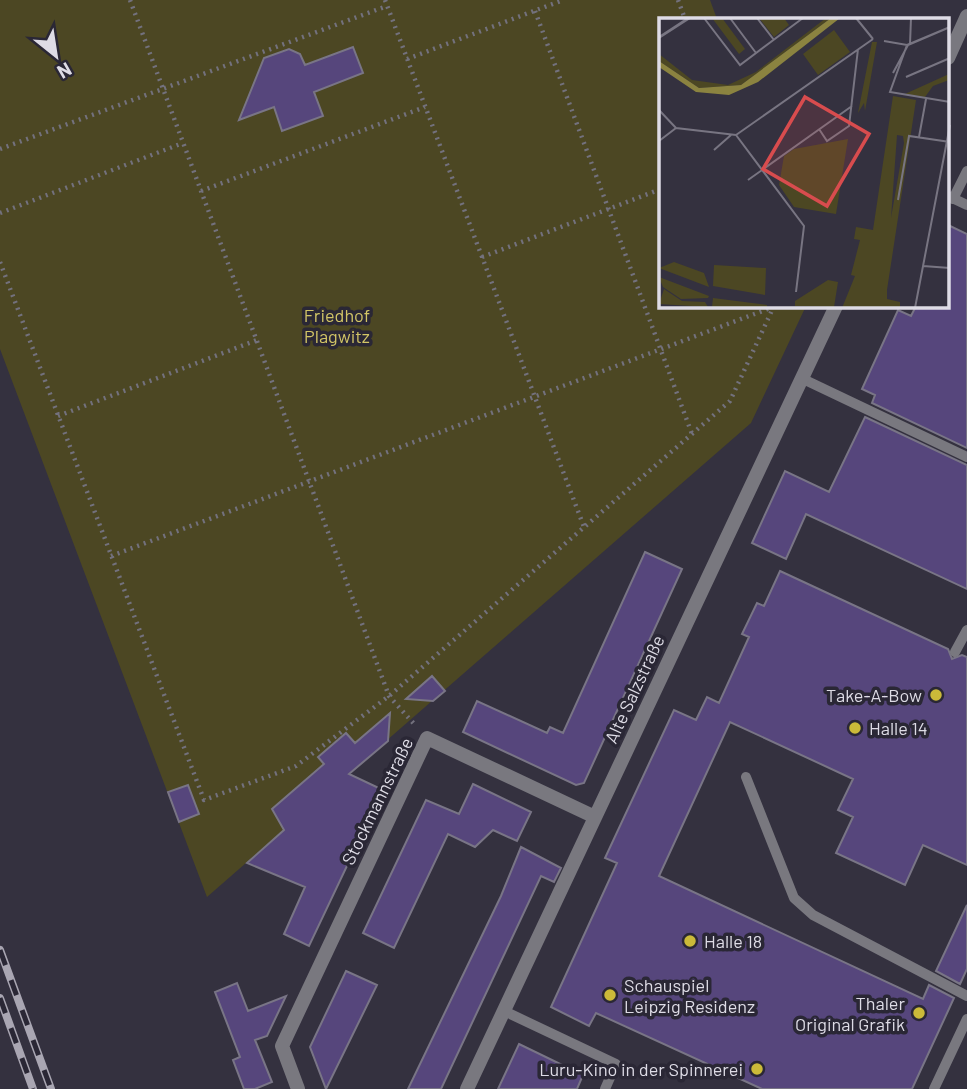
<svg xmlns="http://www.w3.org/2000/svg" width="967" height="1089" font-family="Barlow,sans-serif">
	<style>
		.green { fill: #4c4723 }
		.building { fill: #56467c; stroke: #797586; stroke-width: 2 }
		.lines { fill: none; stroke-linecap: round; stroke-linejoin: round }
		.path { stroke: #73717d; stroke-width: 4.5; stroke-dasharray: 2 5; stroke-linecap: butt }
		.service { stroke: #79787f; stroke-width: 10 }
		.minor { stroke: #79787f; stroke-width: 14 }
		.rail-casing { stroke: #a9a6b2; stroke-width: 8 }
		.rail { stroke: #2a2735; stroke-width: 5; stroke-dasharray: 16; stroke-linecap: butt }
		.poi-dot { fill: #cbba39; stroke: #2a2735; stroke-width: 2.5 }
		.labels { text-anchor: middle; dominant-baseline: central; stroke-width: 7; stroke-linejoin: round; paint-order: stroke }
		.park-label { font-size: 18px; fill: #d2c566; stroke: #2a2735 }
		.street-label { font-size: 18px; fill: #dedce6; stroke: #2a2735 }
		.poi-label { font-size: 18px; fill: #dedce6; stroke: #2a2735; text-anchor: end }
		.inset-road { fill: none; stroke: #787582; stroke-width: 2 }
		.view { fill: #d84c4e; fill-opacity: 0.15; stroke: #d84c4e; stroke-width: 3.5 }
		.inset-edge { fill: none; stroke: #dedce6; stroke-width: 3.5 }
	</style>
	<rect width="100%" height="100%" fill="#34313f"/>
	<path class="green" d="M 0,0 L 710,0 L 717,19 L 661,19 L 661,306 L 806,306 L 751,423 L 207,897 L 0,349 Z"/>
	<path class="building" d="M 353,47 L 363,73 L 314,92 L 323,116 L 282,131 L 274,107 L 239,120 L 264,58 L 289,49 L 300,54 L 305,65 Z
		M 948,225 L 967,234 L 967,448 L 872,403 L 875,395 L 862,389 L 898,310 L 911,316 L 916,306 L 948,306 Z
		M 865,417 L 967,465 L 967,589 L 806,514 L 786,559 L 752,543 L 785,471 L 829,492 Z
		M 645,552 L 682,569 L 584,783 L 576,785 L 463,732 L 477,701 L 547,733 L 550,727 L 563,733 Z
		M 780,571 L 948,649 L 952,659 L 962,655 L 967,657 L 967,865 L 923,845 L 905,885 L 836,853 L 853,817 L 838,810 L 853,779 L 730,722 L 659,876 L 923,999 L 929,985 L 954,998 L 912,1089 L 762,1089 L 596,1013 L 589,1026 L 551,1007 L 617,863 L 605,858 L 674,710 L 696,720 L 707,697 L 719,703 L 749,637 L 742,634 L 757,603 L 764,606 Z
		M 432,676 L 445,691 L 433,701 L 406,699 Z
		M 390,713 L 388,741 L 349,774 L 383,790 L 309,946 L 284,934 L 305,887 L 247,863 L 284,830 L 272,809 L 324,764 L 318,757 L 346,733 L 355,743 Z
		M 473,784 L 531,812 L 517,841 L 493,830 L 475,847 L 448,834 L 394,948 L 363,933 L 426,800 L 459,814 Z
		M 188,785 L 199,814 L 179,822 L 168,792 Z
		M 521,847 L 561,868 L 554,882 L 541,876 L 441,1089 L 408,1089 L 501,896 Z
		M 967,905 L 967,969 L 960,984 L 936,971 Z
		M 346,971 L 377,985 L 326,1089 L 310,1047 Z
		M 237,983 L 248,1011 L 286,996 L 267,1036 L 255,1040 L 272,1082 L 255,1089 L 244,1089 L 233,1060 L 240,1057 L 215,992 Z
		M 519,1044 L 583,1075 L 577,1089 L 498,1089 Z"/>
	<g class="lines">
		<path class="path" d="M 130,0 L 389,696 L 415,725
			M 385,0 L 584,527
			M 678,0 L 685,19
			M 535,11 L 692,434
			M 407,59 L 563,0
			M 0,149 L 387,6
			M 201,191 L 425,107
			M 0,213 L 183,143
			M 482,257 L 661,189
			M 0,262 L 204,800 L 296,766 L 389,696 L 730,401 L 774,306
			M 58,416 L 257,340
			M 111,556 L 773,307"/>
		<path class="service" d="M 948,196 L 967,205
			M 953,199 L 967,171
			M 803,379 L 967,457
			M 955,652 L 967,630
			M 746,777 L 794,898 L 813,915 L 967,996
			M 504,1011 L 616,1064 L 605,1089
			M 934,1089 L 967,1019"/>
		<path class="minor" d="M 948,58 L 967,16
			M 298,1089 L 282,1046 L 427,738 L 595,817
			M 467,1089 L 836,306"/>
		<g class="rail-casing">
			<path id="rail" d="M 0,950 L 51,1089
				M 0,998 L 33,1089"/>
		</g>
		<use href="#rail" class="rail"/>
	</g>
	<g class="poi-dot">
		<circle cx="936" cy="695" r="7"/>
		<circle cx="855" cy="728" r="7"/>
		<circle cx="690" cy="941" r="7"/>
		<circle cx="610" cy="995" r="7"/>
		<circle cx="919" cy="1013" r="7"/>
		<circle cx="757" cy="1069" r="7"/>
	</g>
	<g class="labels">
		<g class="park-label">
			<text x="337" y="315">Friedhof<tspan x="337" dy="21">Plagwitz</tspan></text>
		</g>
		<g class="street-label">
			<text transform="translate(634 689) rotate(-65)">Alte Salzstraße</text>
			<text transform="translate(377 801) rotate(-64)">Stockmannstraße</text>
		</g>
		<g class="poi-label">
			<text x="922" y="695">Take-A-Bow</text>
			<text x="869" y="728" text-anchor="start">Halle 14</text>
			<text x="704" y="941" text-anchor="start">Halle 18</text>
			<text x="624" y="985" text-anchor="start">Schauspiel<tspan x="624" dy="21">Leipzig Residenz</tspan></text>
			<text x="905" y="1003">Thaler<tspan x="905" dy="21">Original Grafik</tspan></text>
			<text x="743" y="1069">Luru-Kino in der Spinnerei</text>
		</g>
	</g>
	<g transform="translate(659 18)">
		<rect width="290" height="290" fill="#34313f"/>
		<path d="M 53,0 L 63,0 L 86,31 L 80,36 ZM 100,0 L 125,0 L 130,7 L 115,19 ZM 167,0 L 172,0 L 82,67 L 40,70 L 0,43 L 0,36 L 33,62 L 69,67 L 97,54 ZM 175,12 L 191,34 L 159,57 L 144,36 ZM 213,24 L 218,24 L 206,93 L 205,85 L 199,95 ZM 290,56 L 290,62 L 274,68 L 266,79 L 246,76 ZM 234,78 L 257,82 L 228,272 L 228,281 L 241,284 L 241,290 L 183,290 L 196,258 L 192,257 L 201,222 L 195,221 L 197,209 L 214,212 ZM 238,117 L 244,118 L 245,125 L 232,200 ZM 189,121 L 177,196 L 135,189 L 120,167 L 125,138 L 135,131 ZM 15,244 L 45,255 L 50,269 L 0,250 ZM 55,247 L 107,250 L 106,277 L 54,268 ZM 0,259 L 50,278 L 49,280 L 22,281 L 4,269 ZM 169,262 L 179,264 L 175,289 L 136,288 L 136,283 ZM 5,271 L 23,283 L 46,284 L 49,289 L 0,286 ZM 54,280 L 108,287 L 108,289 L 53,289 Z" fill="#4c4723" fill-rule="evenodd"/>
		<path d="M 172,0 L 181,0 L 99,64 L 70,77 L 37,74 L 0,49 L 0,43 L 40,70 L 82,67 Z" fill="#8b8340"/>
		<path class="inset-road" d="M 45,0 L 81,47 L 144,0M 71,0 L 97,35M 98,0 L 115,22M 197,0 L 214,21M 0,19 L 29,0M 0,20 L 31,0M 225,23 L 248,27 L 291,9M 251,26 L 252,0M 248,27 L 231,74 L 291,84M 234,55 L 249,27 L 291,9M 247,59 L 291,40M 0,92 L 17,110 L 77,117M 160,111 L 168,123 L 190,108 L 199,31M 77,117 L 145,208 L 137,274M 77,117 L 214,21M 260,119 L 267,81M 0,123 L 17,110M 55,132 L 72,117M 89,162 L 193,88M 239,182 L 250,118 L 291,124M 264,248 L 291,250M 256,290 L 291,107"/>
		<path class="view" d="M 146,79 L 210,116 L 168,188 L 104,151 Z"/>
		<rect width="290" height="290" class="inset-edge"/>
	</g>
	<g transform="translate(56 56) rotate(150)" stroke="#2a2735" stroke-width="5" paint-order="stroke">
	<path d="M0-5L12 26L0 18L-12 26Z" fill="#dedce6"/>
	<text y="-10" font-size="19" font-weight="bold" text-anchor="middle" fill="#dedce6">N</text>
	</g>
</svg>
